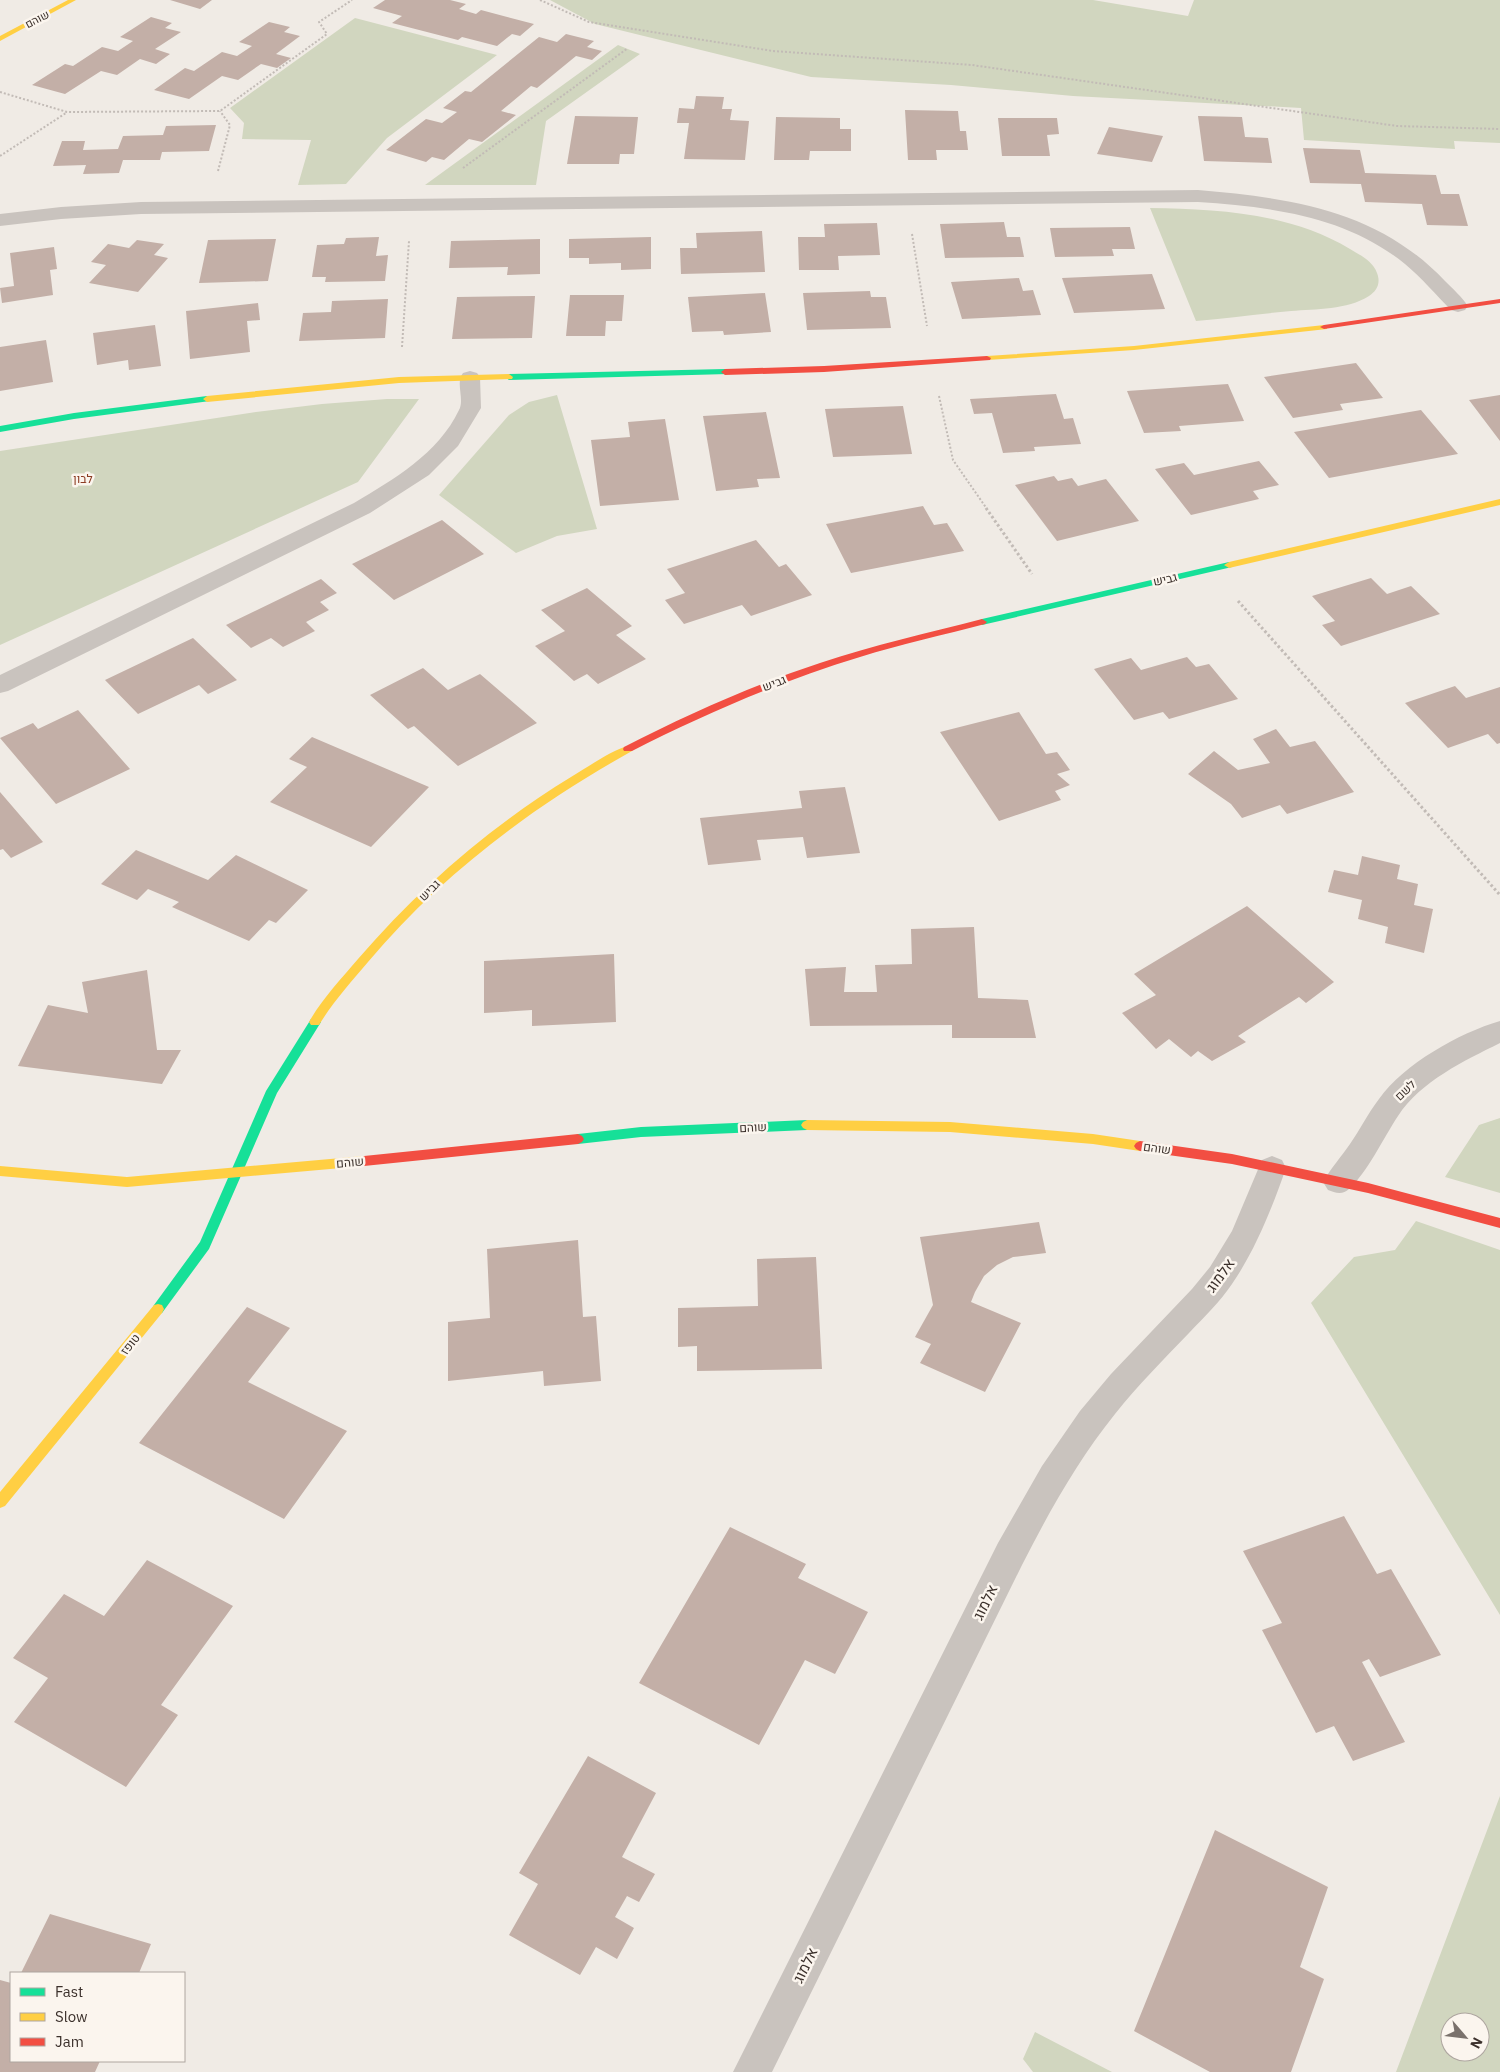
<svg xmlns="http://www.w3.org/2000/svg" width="1500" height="2072" font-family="'IBM Plex Sans',Heebo,sans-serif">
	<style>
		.green { fill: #d1d6bf; fill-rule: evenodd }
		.building { fill: #c3afa7 }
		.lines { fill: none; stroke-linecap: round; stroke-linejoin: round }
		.path-far1 { stroke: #c2bbb6; stroke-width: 2; stroke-dasharray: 2 2; stroke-linecap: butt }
		.path { stroke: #c2bbb6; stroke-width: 3; stroke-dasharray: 2.5 2.5; stroke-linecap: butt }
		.street { fill: #c9c3be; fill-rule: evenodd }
		.fast { fill: #16e098; fill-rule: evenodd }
		.slow { fill: #ffcf43; fill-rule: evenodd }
		.jam { fill: #f24e42; fill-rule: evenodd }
		.labels { text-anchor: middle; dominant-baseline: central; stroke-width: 5; stroke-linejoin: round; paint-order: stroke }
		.far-street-label { font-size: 11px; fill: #3b302b; stroke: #fbf5ee }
		.far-quarter-label { font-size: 12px; fill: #8c3b22; stroke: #fbf5ee }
		.street-label { font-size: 12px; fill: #3b302b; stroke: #fbf5ee }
		.near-street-label { font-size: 15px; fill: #3b302b; stroke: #fbf5ee }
	</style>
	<rect width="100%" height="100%" fill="#f0ebe5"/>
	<path class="green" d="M 550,0 L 1093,0 L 1188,16 L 1194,0 L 1500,0 L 1500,143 L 1454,141 L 1455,149 L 1304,140 L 1301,108 L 1073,96 L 951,85 L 811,77 L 595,24 Z
		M 355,18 L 497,55 L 387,138 L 346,184 L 298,185 L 311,140 L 242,139 L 244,123 L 230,108 Z
		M 618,45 L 640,54 L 546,121 L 536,185 L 425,185 Z
		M 1150,208 C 1218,209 1290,213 1350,249 C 1360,255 1373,261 1377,273 C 1381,283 1377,291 1369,296 C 1347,310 1316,309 1291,311 C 1259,314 1228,318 1196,321 Z
		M 557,395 L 597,529 L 557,536 L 516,553 L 439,495 L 509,415 L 529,402 Z
		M 387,399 L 419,399 L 358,482 L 0,645 L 0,451 L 256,412 L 322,404 Z
		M 1500,1118 L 1500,1193 L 1445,1177 L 1479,1125 Z
		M 1416,1221 L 1500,1250 L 1500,1615 L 1311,1303 L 1354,1257 L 1395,1250 Z
		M 1500,1796 L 1500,2072 L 1396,2072 ZM 1450,2022 L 1480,2022 L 1480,2052 L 1450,2052 Z
		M 1035,2032 L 1112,2072 L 1033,2072 L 1023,2059 Z"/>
	<path class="building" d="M 170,0 L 212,0 L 200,9 Z
		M 385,0 L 450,0 L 466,4 L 459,9 L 476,14 L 481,10 L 534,24 L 520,36 L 512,34 L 497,46 L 462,37 L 458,40 L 392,23 L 402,16 L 373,8 Z
		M 151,17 L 172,23 L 165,28 L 181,32 L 155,49 L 170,54 L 156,64 L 140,59 L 117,75 L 101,71 L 65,94 L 32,85 L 65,64 L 73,66 L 102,47 L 118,51 L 133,41 L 120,37 Z
		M 269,22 L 290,27 L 284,32 L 300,36 L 276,54 L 291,58 L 277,68 L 261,64 L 238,80 L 222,76 L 189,99 L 154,90 L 185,68 L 194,71 L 222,52 L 237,56 L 252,46 L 239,42 Z
		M 566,34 L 594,41 L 587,47 L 602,51 L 592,60 L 576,56 L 537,88 L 531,86 L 501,111 L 516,115 L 482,142 L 469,139 L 444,160 L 432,157 L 426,162 L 386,150 L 426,119 L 442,123 L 457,112 L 443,108 L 465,91 L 471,92 L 539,37 L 557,42 Z
		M 696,96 L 724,97 L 722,109 L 732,109 L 730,120 L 749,121 L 745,160 L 684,159 L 689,123 L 677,123 L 679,108 L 694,109 Z
		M 905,110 L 958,111 L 960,131 L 966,131 L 968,150 L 936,150 L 937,160 L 908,160 Z
		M 575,116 L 638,117 L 634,154 L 620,154 L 619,164 L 567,164 Z
		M 1198,116 L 1242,117 L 1245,137 L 1268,138 L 1272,163 L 1204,161 Z
		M 776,117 L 840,118 L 840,129 L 851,129 L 851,151 L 810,151 L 809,160 L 774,160 Z
		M 998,118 L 1057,118 L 1059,134 L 1047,135 L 1050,156 L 1002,156 Z
		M 216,125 L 209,151 L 162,152 L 160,160 L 123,160 L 119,173 L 83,174 L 86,165 L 53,166 L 62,141 L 85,141 L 83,150 L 118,149 L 123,136 L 163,135 L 166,126 Z
		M 1109,127 L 1163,136 L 1152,162 L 1097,154 Z
		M 1303,148 L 1360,150 L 1365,173 L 1436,175 L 1441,194 L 1459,194 L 1468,226 L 1427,225 L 1422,204 L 1365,202 L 1361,184 L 1310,183 Z
		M 1004,222 L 1007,237 L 1020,237 L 1024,257 L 945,258 L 940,224 Z
		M 877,223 L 880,255 L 838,256 L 839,270 L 799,270 L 798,237 L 825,237 L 824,224 Z
		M 1130,227 L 1135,249 L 1112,249 L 1114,256 L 1055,257 L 1050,228 Z
		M 762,231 L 765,272 L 681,274 L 680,248 L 697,248 L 696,233 Z
		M 379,237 L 376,256 L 388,255 L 385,281 L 325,282 L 326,277 L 312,277 L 317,245 L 344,244 L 346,238 Z
		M 651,237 L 651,269 L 621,270 L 621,263 L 589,264 L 589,258 L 569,258 L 569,239 Z
		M 276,239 L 268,281 L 199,283 L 208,240 Z
		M 540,239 L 540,274 L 507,275 L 508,267 L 449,268 L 451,241 Z
		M 137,240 L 164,244 L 154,255 L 168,258 L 138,292 L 89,283 L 106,265 L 91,262 L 108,244 L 129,248 Z
		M 54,247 L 57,269 L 50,270 L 53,295 L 2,303 L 0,288 L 14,286 L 10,253 Z
		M 1152,274 L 1165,309 L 1074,313 L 1062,278 Z
		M 1019,278 L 1023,291 L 1033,290 L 1041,315 L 962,319 L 951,282 Z
		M 870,291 L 871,297 L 886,297 L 891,328 L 807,330 L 803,293 Z
		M 765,293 L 771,332 L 724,335 L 723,331 L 692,332 L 688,297 Z
		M 570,295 L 624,295 L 622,321 L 606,321 L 605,336 L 566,336 Z
		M 535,296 L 532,338 L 452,339 L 457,297 Z
		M 388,299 L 385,338 L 299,341 L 303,313 L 331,312 L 332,301 Z
		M 258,303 L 260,320 L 247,321 L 250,352 L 190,359 L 186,311 Z
		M 155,325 L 161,366 L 129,370 L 128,360 L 97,365 L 93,333 Z
		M 46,340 L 53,382 L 0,391 L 0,347 Z
		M 1356,363 L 1383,398 L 1340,404 L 1343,410 L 1293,418 L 1264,377 Z
		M 1228,384 L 1244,421 L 1179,426 L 1181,431 L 1144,433 L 1127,391 Z
		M 1056,394 L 1064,419 L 1073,418 L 1081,444 L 1034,447 L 1035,451 L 1003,453 L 992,413 L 974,414 L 970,399 Z
		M 1500,395 L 1500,441 L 1469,400 Z
		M 903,406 L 912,454 L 833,457 L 825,409 Z
		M 1421,410 L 1458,454 L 1329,478 L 1294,432 Z
		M 766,412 L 780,478 L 757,479 L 759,487 L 716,491 L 703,416 Z
		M 665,419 L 679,500 L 600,506 L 591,440 L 630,437 L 628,422 Z
		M 1259,461 L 1279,485 L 1253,491 L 1259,499 L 1191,515 L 1155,469 L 1184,463 L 1194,475 Z
		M 1054,476 L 1058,481 L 1072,478 L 1078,486 L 1106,479 L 1139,521 L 1057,541 L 1015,485 Z
		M 923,506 L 934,525 L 947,523 L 964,551 L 851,573 L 826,524 Z
		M 442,520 L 484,554 L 394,600 L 352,564 Z
		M 756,540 L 779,567 L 786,564 L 812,595 L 751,616 L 742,605 L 684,624 L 665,600 L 685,593 L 667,569 Z
		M 1371,578 L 1387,594 L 1411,586 L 1440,614 L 1341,646 L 1322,625 L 1335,621 L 1312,596 Z
		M 321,579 L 337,593 L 320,602 L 329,610 L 306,622 L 315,631 L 283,647 L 271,638 L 251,648 L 226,625 Z
		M 587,588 L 632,626 L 616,635 L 646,659 L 598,684 L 587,674 L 574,681 L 535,646 L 565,631 L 541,610 Z
		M 193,638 L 237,680 L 208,694 L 199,685 L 138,714 L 105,680 Z
		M 1187,657 L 1196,667 L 1209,664 L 1238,699 L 1169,719 L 1163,712 L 1134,720 L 1094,669 L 1131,658 L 1141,670 Z
		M 423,668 L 448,690 L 480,674 L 537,723 L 458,766 L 414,726 L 408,729 L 370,695 Z
		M 1455,686 L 1466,698 L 1500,687 L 1500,743 L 1497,744 L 1488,734 L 1448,748 L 1405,703 Z
		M 78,710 L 130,769 L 56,804 L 0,738 L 33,723 L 38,729 Z
		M 1019,712 L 1046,754 L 1057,752 L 1070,770 L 1057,774 L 1070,785 L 1055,791 L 1061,800 L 999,821 L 940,732 Z
		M 1276,729 L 1290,747 L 1315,741 L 1354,792 L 1287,814 L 1280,805 L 1242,818 L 1231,804 L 1188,774 L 1214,751 L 1238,770 L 1270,763 L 1253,739 Z
		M 312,737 L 429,787 L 371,847 L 270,802 L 307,767 L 289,759 Z
		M 845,787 L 860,853 L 807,858 L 803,837 L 757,840 L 761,860 L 708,865 L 700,818 L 802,808 L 799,791 Z
		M 0,792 L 43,842 L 11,858 L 3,849 L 0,850 Z
		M 136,850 L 208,880 L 236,855 L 308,890 L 276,923 L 269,920 L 249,941 L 172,907 L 179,902 L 148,889 L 137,900 L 101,884 Z
		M 1362,856 L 1400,865 L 1397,879 L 1418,884 L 1414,905 L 1433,909 L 1424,953 L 1385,943 L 1388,927 L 1358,919 L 1362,900 L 1328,892 L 1334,870 L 1358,875 Z
		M 1247,906 L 1334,982 L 1306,1003 L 1299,997 L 1238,1036 L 1246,1042 L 1212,1061 L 1198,1051 L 1191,1057 L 1169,1039 L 1156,1049 L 1122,1013 L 1156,995 L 1134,974 Z
		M 974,927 L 978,998 L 1028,1000 L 1036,1038 L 952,1038 L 952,1025 L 810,1026 L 805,969 L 846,967 L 844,992 L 877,992 L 875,965 L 912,964 L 911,929 Z
		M 614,954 L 616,1022 L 532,1026 L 532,1010 L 484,1013 L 484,961 Z
		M 147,970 L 157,1050 L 181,1050 L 162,1084 L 18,1066 L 48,1005 L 88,1013 L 82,982 Z
		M 1039,1222 L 1046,1253 L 1013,1257 L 997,1265 L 984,1276 L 975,1292 L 971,1302 L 1021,1323 L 985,1392 L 920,1363 L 931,1344 L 915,1337 L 933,1305 L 920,1237 Z
		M 578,1240 L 583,1317 L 596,1316 L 601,1381 L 544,1386 L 543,1371 L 448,1381 L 448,1322 L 490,1318 L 487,1249 Z
		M 816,1257 L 822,1369 L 697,1371 L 697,1346 L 678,1347 L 678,1308 L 758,1306 L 757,1259 Z
		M 247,1307 L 290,1328 L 248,1382 L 347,1431 L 284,1519 L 139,1443 Z
		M 1344,1516 L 1377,1574 L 1391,1569 L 1441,1655 L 1380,1677 L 1369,1659 L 1362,1662 L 1405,1742 L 1353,1761 L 1334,1726 L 1316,1733 L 1262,1630 L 1282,1623 L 1243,1551 Z
		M 730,1527 L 806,1564 L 798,1578 L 868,1612 L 835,1674 L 805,1660 L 759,1745 L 639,1683 Z
		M 147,1560 L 233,1606 L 161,1705 L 178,1715 L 126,1787 L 14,1722 L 48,1678 L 13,1658 L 64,1594 L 104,1616 Z
		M 588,1756 L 656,1793 L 622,1857 L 655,1874 L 639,1902 L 627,1896 L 615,1917 L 634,1928 L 617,1959 L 596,1947 L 580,1975 L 509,1935 L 538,1884 L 519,1873 Z
		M 1215,1830 L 1328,1887 L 1300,1967 L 1324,1979 L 1291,2072 L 1210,2072 L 1134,2031 Z
		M 50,1914 L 151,1944 L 139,1973 L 21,1973 Z
		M 0,1980 L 11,1983 L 11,2061 L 100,2061 L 95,2072 L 0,2072 Z"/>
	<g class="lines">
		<path class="path-far1" d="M 540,0 L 589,22 L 773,51 L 972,65 L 1397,126 L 1500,129
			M 0,92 L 67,112 L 220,111 L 327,34 L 319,22 L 352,0
			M 0,156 L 66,113
			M 463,168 L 628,48
			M 218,171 L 230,125 L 220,111
			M 912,234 L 927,326
			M 402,347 L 409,241
			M 939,396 L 953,460 L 987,509"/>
		<path class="path" d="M 986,508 L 1032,574
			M 1238,601 L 1500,895"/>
		<path class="street" d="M 1198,190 C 1291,198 1378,210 1445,281 C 1453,289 1462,297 1468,306 L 1465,310 L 1458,312 L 1451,310 C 1436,295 1422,278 1405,264 C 1346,216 1272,207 1198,202 L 141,214 L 61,219 L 0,226 L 0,214 L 61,207 L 141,202 Z
			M 470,371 L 477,373 L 480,377 L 481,408 L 458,446 L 429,475 L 370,513 L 8,691 L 0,693 L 0,675 L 354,503 C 394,479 438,454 459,410 C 465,399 455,383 463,373 Z
			M 1500,1021 L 1500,1043 C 1464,1061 1421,1081 1398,1116 C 1384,1137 1367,1173 1349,1189 C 1343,1195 1335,1193 1328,1190 L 1323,1182 C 1331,1168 1341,1157 1350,1144 C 1360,1130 1368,1113 1379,1099 C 1404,1064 1459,1033 1500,1021 Z
			M 1272,1156 L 1282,1160 L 1286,1168 C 1272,1208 1256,1249 1232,1284 C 1220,1302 1204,1317 1189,1333 C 1164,1359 1138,1385 1115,1414 C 1078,1460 1049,1512 1022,1565 L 772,2072 L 733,2072 L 998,1543 L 1042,1466 L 1080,1411 L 1111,1374 L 1192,1289 L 1210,1267 L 1232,1231 L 1262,1160 Z"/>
		<path class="fast" d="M 725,369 L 728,370 L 728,374 L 509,380 L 505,377 L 509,374 Z
			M 207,396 L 211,399 L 210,401 L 74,419 L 0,432 L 0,426 L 74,413 Z
			M 1229,562 L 1232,563 L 1232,567 L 982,625 L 977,622 L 982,619 Z
			M 315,1018 L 321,1022 L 277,1093 L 209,1249 L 162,1313 L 158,1314 L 154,1313 L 152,1309 L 154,1305 L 200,1242 L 266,1091 L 311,1019 Z
			M 807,1120 L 811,1122 L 813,1125 L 811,1128 L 807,1130 L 641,1137 L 578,1144 L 574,1142 L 572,1139 L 574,1136 L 578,1134 L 641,1127 Z"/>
		<path class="slow" d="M 68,0 L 76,0 L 0,41 L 0,36 Z
			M 1324,325 L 1327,325 L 1327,329 L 1134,350 L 987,360 L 983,358 L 987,356 L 1134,346 Z
			M 509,374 L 513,377 L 512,379 L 399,383 L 207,402 L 203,399 L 207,396 L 399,377 Z
			M 1500,499 L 1500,505 L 1229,568 L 1224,565 L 1229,562 Z
			M 628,746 L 632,747 L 633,749 L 632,751 C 532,807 442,874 368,962 C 351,982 333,1002 319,1025 L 311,1025 L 309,1022 C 322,999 341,979 358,959 C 420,887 491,826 571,777 C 588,767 610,751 628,746 Z
			M 807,1120 L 950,1122 L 1093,1134 L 1140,1141 L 1144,1143 L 1146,1146 L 1144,1149 L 1140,1151 L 1093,1144 L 950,1132 L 807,1130 L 803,1128 L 801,1125 L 803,1122 Z
			M 364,1156 L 368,1158 L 370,1161 L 368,1164 L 364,1166 L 127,1187 L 0,1176 L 0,1166 L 127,1177 Z
			M 158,1304 L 162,1305 L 164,1309 L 162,1313 L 5,1506 L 0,1508 L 0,1492 L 154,1305 Z"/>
		<path class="jam" d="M 1500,299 L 1500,303 L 1324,329 L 1320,327 L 1324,325 Z
			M 987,356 L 991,358 L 990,360 L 824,372 L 725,375 L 721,372 L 725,369 L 824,366 Z
			M 982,619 L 987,622 L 985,624 C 944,635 901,644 860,657 C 781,681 705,714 632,751 L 624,751 L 623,749 L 624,747 C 688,714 753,685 820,663 C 874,645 928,633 982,619 Z
			M 578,1134 L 582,1136 L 584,1139 L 582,1142 L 578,1144 L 364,1166 L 360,1164 L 358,1161 L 360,1158 L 364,1156 Z
			M 1140,1141 L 1232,1154 L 1368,1183 L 1500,1218 L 1500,1228 L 1368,1193 L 1232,1164 L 1140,1151 L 1136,1149 L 1134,1146 L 1136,1143 Z"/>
	</g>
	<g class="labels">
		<g class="far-street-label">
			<text transform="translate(37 19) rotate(-28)">שוהם</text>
		</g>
		<g class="far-quarter-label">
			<text x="83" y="478">לבון</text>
		</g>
		<g class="street-label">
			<text transform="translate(1165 579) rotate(-13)">גביש</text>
			<text transform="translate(774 683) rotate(-21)">גביש</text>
			<text transform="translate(429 890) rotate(-45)">גביש</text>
			<text transform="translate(1405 1090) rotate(-44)">לשם</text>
			<text transform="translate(753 1127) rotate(-3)">שוהם</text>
			<text transform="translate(1157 1148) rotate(8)">שוהם</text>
			<text transform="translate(350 1162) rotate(-5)">שוהם</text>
			<text transform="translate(130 1344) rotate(-51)">טופז</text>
		</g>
		<g class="near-street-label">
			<text transform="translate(1220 1275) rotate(-54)">אלמוג</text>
			<text transform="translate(985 1602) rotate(-64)">אלמוג</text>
			<text transform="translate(805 1965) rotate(-64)">אלמוג</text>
		</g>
	</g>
	<rect x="10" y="1972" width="175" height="90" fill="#fbf5ee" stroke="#aea6a0"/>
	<rect x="20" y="1988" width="25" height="8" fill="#16e098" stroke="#aea6a0"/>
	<text x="55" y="1997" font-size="15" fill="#3b302b">Fast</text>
	<rect x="20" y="2013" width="25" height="8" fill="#ffcf43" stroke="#aea6a0"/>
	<text x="55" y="2022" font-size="15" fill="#3b302b">Slow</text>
	<rect x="20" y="2038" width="25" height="8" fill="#f24e42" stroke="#aea6a0"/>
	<text x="55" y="2047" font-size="15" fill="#3b302b">Jam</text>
	<g transform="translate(1465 2037) rotate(118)"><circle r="24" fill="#fbf5ee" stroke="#aea6a0"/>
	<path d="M0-4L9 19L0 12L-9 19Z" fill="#7a716c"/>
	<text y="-8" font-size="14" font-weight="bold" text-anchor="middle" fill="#3b302b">N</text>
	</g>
</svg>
